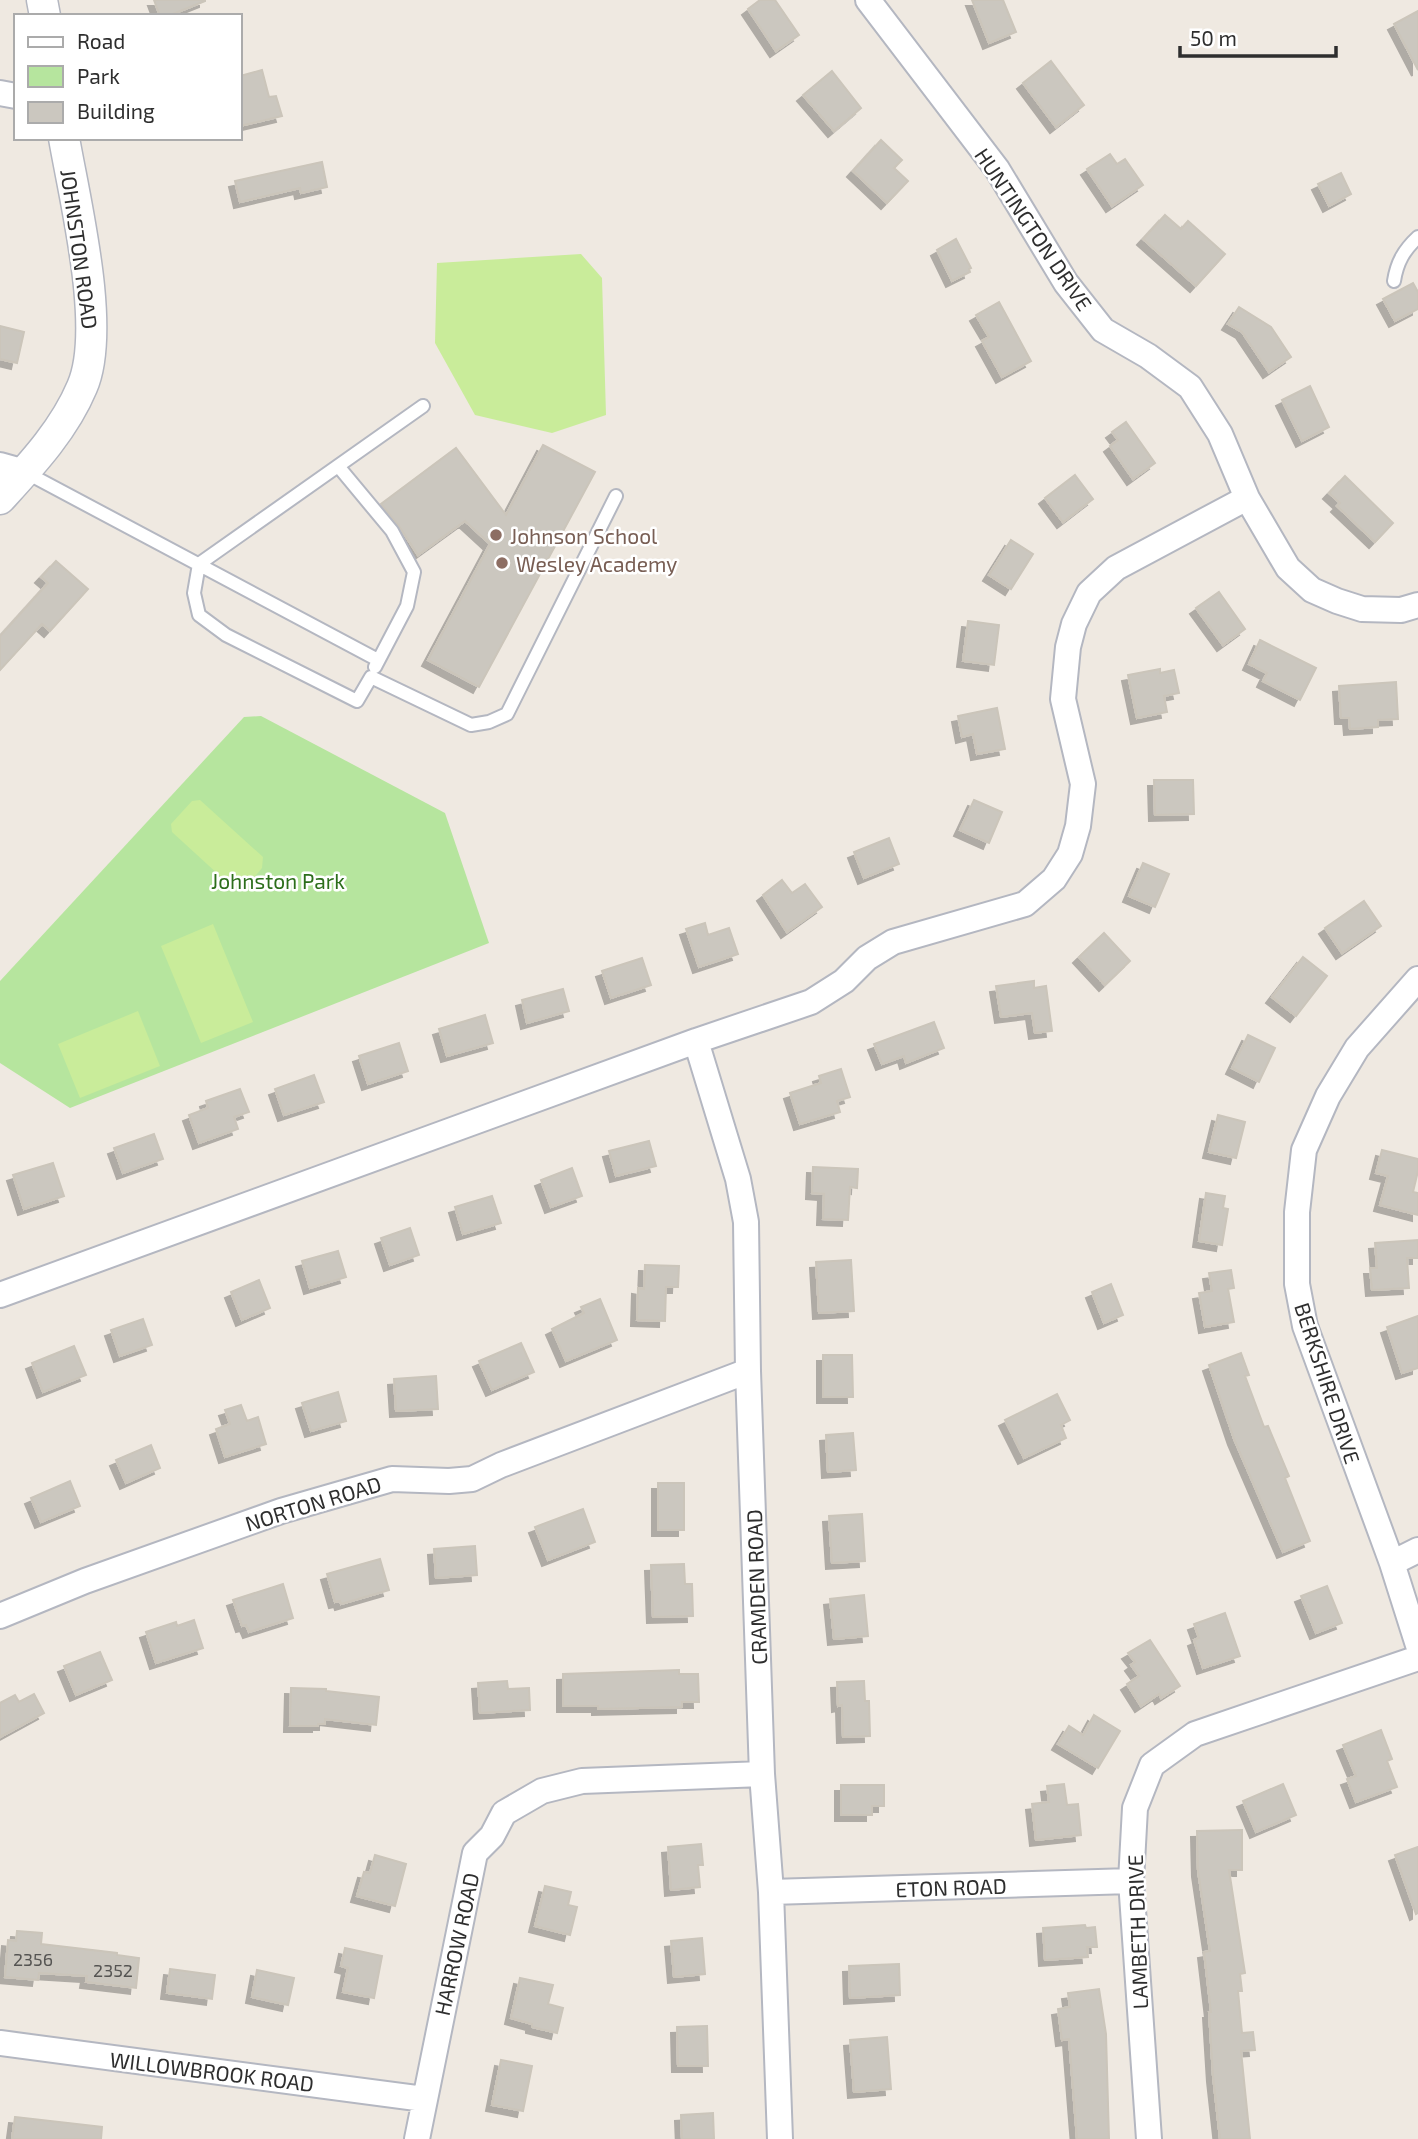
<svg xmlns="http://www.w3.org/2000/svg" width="1418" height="2139" font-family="'Exo 2',sans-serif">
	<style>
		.park { fill: #b6e59e }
		.pitch { fill: #c9ec9a }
		.building { fill: #cbc7bf; stroke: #cbc5ba; stroke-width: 2; filter: url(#shadow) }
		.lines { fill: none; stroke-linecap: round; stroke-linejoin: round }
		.service-casing { stroke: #b4b7c1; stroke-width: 16 }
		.minor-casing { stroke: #b4b7c1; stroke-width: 28 }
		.tertiary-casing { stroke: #b4b7c1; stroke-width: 33 }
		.service { stroke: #fff; stroke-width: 12 }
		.minor { stroke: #fff; stroke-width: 24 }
		.tertiary { stroke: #fff; stroke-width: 30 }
		.education-dot { fill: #8d6e63; stroke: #fff; stroke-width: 2.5 }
		.labels { text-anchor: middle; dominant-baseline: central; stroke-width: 5; stroke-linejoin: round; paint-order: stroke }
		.number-label { font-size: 18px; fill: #555452 }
		.street-label { font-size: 21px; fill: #2e2e2e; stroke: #fff }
		.education-label { font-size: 21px; fill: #785e54; stroke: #fff; text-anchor: start }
		.park-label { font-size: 21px; fill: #2c6e1b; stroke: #fff }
	</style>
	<defs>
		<filter id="shadow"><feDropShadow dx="-6" dy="6" stdDeviation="0" flood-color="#0004"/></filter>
	</defs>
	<rect width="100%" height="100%" fill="#efe9e1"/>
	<path class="park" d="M 261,716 L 445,813 L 489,943 L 70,1108 L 0,1063 L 0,981 L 244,717 Z"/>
	<path class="pitch" d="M 581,254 L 602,278 L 606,415 L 552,433 L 475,415 L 435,343 L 437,263 Z
		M 200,800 L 263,857 L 262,868 L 245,888 L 231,886 L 172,832 L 171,824 L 192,801 Z
		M 213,924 L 253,1022 L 201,1043 L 161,946 Z
		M 138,1011 L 160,1066 L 80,1098 L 58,1044 Z"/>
	<path class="building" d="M 154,0 L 205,0 L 205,1 L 168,16 L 160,16 Z
		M 760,0 L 775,0 L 799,35 L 776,51 L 748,9 Z
		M 972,0 L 1003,0 L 1016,32 L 989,43 Z
		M 1418,11 L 1418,70 L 1394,24 Z
		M 1051,61 L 1084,105 L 1056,127 L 1023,83 Z
		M 262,70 L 269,97 L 276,96 L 282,116 L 240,126 L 240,76 Z
		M 832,71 L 861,108 L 834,131 L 803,95 Z
		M 881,140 L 902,160 L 894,168 L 908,181 L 887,203 L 853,171 Z
		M 1110,154 L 1117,164 L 1125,159 L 1143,185 L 1112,206 L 1087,169 Z
		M 322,162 L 327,187 L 301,193 L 300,188 L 240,202 L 235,181 Z
		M 1341,173 L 1351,194 L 1329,206 L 1318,184 Z
		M 1165,215 L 1181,229 L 1188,221 L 1225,254 L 1196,286 L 1143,239 Z
		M 956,239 L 971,268 L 969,269 L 970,272 L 952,281 L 937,250 Z
		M 1413,283 L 1418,292 L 1418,309 L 1395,321 L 1383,299 Z
		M 999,302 L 1031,361 L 1002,377 L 982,341 L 989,337 L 976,315 Z
		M 1239,307 L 1271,327 L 1291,357 L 1269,372 L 1242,332 L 1228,324 Z
		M 0,326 L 24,332 L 17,363 L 0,359 Z
		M 1310,386 L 1329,427 L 1302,441 L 1282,400 Z
		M 1126,422 L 1155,463 L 1133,479 L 1110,446 L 1118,440 L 1112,432 Z
		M 543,445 L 595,472 L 479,687 L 428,660 L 490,544 L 465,521 L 418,555 L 399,526 L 381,504 L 456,448 L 506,515 Z
		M 1075,475 L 1093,499 L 1063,522 L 1045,498 Z
		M 1345,476 L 1393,523 L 1375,542 L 1337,506 L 1340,503 L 1329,493 Z
		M 1011,540 L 1033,554 L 1011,589 L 989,575 Z
		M 56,561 L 88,589 L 50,631 L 42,624 L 0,670 L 0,636 L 48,583 L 41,577 Z
		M 1219,592 L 1245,629 L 1223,645 L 1196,608 Z
		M 968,621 L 999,625 L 994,665 L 963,661 Z
		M 1260,640 L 1316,668 L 1300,700 L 1263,681 L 1267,673 L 1249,664 Z
		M 1160,669 L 1160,673 L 1174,670 L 1179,693 L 1164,696 L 1167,712 L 1137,718 L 1128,675 Z
		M 1396,682 L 1398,719 L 1378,720 L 1378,727 L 1350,729 L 1349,718 L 1341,718 L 1339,686 Z
		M 997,708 L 1005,749 L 977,754 L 973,734 L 962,737 L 958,716 Z
		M 1154,780 L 1193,780 L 1194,814 L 1155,815 Z
		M 974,800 L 1002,812 L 989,843 L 960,830 Z
		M 889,838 L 899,864 L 864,878 L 854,852 Z
		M 1143,863 L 1169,874 L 1155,907 L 1129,896 Z
		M 782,880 L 792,893 L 805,884 L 822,907 L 787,932 L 763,895 Z
		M 1364,901 L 1381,926 L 1342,953 L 1325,928 Z
		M 705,923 L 708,935 L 729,928 L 738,954 L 699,967 L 686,929 Z
		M 1104,933 L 1130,961 L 1105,985 L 1079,957 Z
		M 1303,957 L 1327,976 L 1296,1016 L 1272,997 Z
		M 642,958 L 651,985 L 611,998 L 602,971 Z
		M 1034,981 L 1034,988 L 1046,986 L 1052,1031 L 1035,1033 L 1032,1013 L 1001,1017 L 996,986 Z
		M 563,989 L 569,1011 L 527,1023 L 522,1000 Z
		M 485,1015 L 493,1043 L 447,1056 L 439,1029 Z
		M 934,1022 L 944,1048 L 906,1063 L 904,1056 L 882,1064 L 874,1044 Z
		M 1248,1035 L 1275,1048 L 1259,1082 L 1232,1068 Z
		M 399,1043 L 408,1071 L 368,1084 L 359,1056 Z
		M 841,1069 L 850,1097 L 837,1101 L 840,1112 L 800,1124 L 790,1093 L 821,1083 L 819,1076 Z
		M 314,1075 L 324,1102 L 284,1115 L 275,1089 Z
		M 240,1089 L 249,1112 L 234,1117 L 238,1129 L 199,1143 L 189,1115 L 208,1108 L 206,1101 Z
		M 1218,1115 L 1245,1122 L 1236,1158 L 1209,1152 Z
		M 154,1134 L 163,1159 L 123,1173 L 114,1148 Z
		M 649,1141 L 656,1166 L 616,1176 L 609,1151 Z
		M 1382,1150 L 1418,1159 L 1418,1171 L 1413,1192 L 1418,1193 L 1418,1215 L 1380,1205 L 1388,1176 L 1376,1173 Z
		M 53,1163 L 64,1196 L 24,1209 L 13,1175 Z
		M 813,1167 L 858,1169 L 857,1188 L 850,1187 L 848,1220 L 823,1219 L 824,1194 L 812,1193 Z
		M 572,1168 L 582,1196 L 551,1207 L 541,1180 Z
		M 1206,1193 L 1225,1196 L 1223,1208 L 1228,1209 L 1222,1245 L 1199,1241 Z
		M 492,1196 L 501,1223 L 463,1234 L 455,1207 Z
		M 410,1228 L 419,1255 L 390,1265 L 381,1238 Z
		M 1418,1240 L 1418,1258 L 1407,1258 L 1409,1288 L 1372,1290 L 1370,1268 L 1377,1268 L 1375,1243 Z
		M 338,1251 L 346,1277 L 310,1288 L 302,1261 Z
		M 851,1260 L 854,1311 L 819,1313 L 816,1262 Z
		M 645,1265 L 679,1266 L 678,1287 L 666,1287 L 665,1321 L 637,1320 L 638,1288 L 644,1289 Z
		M 1231,1270 L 1234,1288 L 1228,1289 L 1234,1322 L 1205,1327 L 1199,1293 L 1212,1291 L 1209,1273 Z
		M 259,1280 L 270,1308 L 242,1320 L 231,1292 Z
		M 1111,1284 L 1123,1315 L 1104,1323 L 1092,1292 Z
		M 600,1299 L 617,1340 L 566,1361 L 552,1329 L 584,1313 L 581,1307 Z
		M 1418,1316 L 1418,1368 L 1402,1373 L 1387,1327 Z
		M 143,1319 L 152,1345 L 120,1356 L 111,1330 Z
		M 521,1343 L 534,1372 L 492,1390 L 479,1361 Z
		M 74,1346 L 86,1375 L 43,1392 L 32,1363 Z
		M 1241,1353 L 1249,1375 L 1245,1376 L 1264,1427 L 1268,1426 L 1289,1476 L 1285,1478 L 1310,1541 L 1283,1552 L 1234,1439 L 1209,1365 Z
		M 823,1355 L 852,1355 L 853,1397 L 823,1397 Z
		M 436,1376 L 438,1409 L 396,1411 L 394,1379 Z
		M 338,1392 L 346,1421 L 311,1431 L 302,1403 Z
		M 1057,1394 L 1070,1420 L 1061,1425 L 1066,1438 L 1024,1458 L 1005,1420 Z
		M 241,1405 L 247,1421 L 258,1417 L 266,1444 L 225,1457 L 216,1429 L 230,1424 L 225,1410 Z
		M 853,1433 L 856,1470 L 828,1472 L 826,1435 Z
		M 151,1445 L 160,1468 L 126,1483 L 116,1460 Z
		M 70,1481 L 80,1506 L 41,1522 L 31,1498 Z
		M 658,1483 L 684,1483 L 684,1530 L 658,1530 Z
		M 583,1509 L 595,1542 L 548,1560 L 535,1527 Z
		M 862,1514 L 865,1561 L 832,1563 L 829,1516 Z
		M 475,1546 L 477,1575 L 436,1578 L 434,1549 Z
		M 380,1559 L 389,1590 L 341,1604 L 340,1601 L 335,1602 L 327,1574 Z
		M 684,1564 L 685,1584 L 692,1584 L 693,1616 L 653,1617 L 651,1565 Z
		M 283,1584 L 293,1618 L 249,1632 L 246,1625 L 242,1626 L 233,1600 Z
		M 1327,1586 L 1342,1623 L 1316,1633 L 1301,1596 Z
		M 864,1595 L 868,1636 L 834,1639 L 830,1599 Z
		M 1225,1613 L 1240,1656 L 1203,1668 L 1194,1640 L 1199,1638 L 1194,1624 Z
		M 194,1620 L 203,1648 L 156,1663 L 146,1632 L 176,1622 L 177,1626 Z
		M 1150,1640 L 1180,1686 L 1161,1698 L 1159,1694 L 1141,1706 L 1127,1684 L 1139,1676 L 1131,1665 L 1135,1662 L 1128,1653 Z
		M 100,1652 L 112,1680 L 76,1695 L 64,1666 Z
		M 679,1670 L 679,1674 L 698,1674 L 699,1702 L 682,1702 L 682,1707 L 598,1709 L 598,1706 L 563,1706 L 563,1674 Z
		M 507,1681 L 508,1689 L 529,1688 L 530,1710 L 480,1713 L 478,1683 Z
		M 864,1681 L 865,1701 L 869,1701 L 870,1736 L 843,1737 L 842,1705 L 838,1706 L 837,1682 Z
		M 291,1688 L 326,1689 L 326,1691 L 379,1697 L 376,1725 L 325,1719 L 325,1724 L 318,1724 L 318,1726 L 290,1726 Z
		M 34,1694 L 44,1713 L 0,1737 L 0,1703 L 15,1695 L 19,1702 Z
		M 1094,1715 L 1120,1731 L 1098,1768 L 1058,1744 L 1069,1726 L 1083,1735 Z
		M 1381,1730 L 1392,1759 L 1387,1761 L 1397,1787 L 1356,1802 L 1347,1779 L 1356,1776 L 1343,1745 Z
		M 1064,1784 L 1067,1805 L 1078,1804 L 1081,1835 L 1036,1840 L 1032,1804 L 1049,1802 L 1047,1786 Z
		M 1283,1784 L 1296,1815 L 1256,1832 L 1243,1801 Z
		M 841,1785 L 884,1785 L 884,1806 L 872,1806 L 872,1815 L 841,1815 Z
		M 1242,1830 L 1242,1870 L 1229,1870 L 1245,1973 L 1240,1974 L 1242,1991 L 1238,1991 L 1242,2033 L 1253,2032 L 1255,2050 L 1241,2051 L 1250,2139 L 1220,2139 L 1213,2076 L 1209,2012 L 1211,2012 L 1204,1952 L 1210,1951 L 1198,1871 L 1197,1831 Z
		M 701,1844 L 703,1865 L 698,1865 L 700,1887 L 671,1890 L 668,1847 Z
		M 1418,1847 L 1418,1913 L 1416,1914 L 1395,1855 Z
		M 375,1855 L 406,1864 L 395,1906 L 357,1896 L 364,1872 L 370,1873 Z
		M 545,1886 L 571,1892 L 568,1905 L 577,1907 L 570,1935 L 535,1926 Z
		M 1085,1925 L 1086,1928 L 1095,1927 L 1097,1947 L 1087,1947 L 1088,1957 L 1045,1960 L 1043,1928 Z
		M 17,1931 L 42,1933 L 41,1944 L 117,1953 L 117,1955 L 139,1958 L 136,1988 L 86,1982 L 87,1976 L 39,1973 L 38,1980 L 5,1977 L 8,1940 L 16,1941 Z
		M 702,1938 L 705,1974 L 674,1977 L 671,1941 Z
		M 345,1948 L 382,1956 L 374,1998 L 343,1992 L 348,1968 L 341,1966 Z
		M 899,1964 L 900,1995 L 850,1998 L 849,1966 Z
		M 170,1969 L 215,1975 L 212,1999 L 167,1993 Z
		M 257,1970 L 294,1978 L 288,2005 L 252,1997 Z
		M 520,1978 L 553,1985 L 548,2004 L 563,2008 L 557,2033 L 532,2027 L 532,2024 L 511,2018 Z
		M 1099,1989 L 1106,2034 L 1109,2139 L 1077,2139 L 1069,2039 L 1062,2040 L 1058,2009 L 1070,2007 L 1068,1993 Z
		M 707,2026 L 708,2066 L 678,2066 L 677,2027 Z
		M 887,2037 L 891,2089 L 854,2092 L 850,2040 Z
		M 501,2060 L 532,2066 L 523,2111 L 492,2105 Z
		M 713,2113 L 714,2139 L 682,2139 L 681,2115 Z
		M 15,2117 L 102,2127 L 101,2139 L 12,2139 Z"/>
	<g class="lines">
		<g class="service-casing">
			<path id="service" d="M 1394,281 C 1397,262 1404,250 1418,237
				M 423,406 L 199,564 L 194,593 L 199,615 L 226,635 L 357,701 L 371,677 L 471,725 L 489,722 L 507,714 L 616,496
				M 338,466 L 392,531 L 414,572 L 407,606 L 375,667
				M 25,472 L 378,660"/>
		</g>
		<g class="minor-casing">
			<path id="minor" d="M 868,0 L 997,169 L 1066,283 L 1103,330 L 1148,356 L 1190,387 L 1220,434 L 1247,498 L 1288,568 L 1312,590 L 1337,601 L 1362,609 L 1401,610 L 1418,605
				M 0,93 L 16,96
				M 0,465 L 25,472
				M 1418,979 L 1357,1048 L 1328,1096 L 1304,1150 L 1297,1212 L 1297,1284 L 1305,1326 L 1392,1563 L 1418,1645
				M 696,1041 L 738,1179 L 746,1222 L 748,1371 L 762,1774 L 771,1892 L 780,2139
				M 0,1295 L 696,1041 L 811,1002 L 844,981 L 867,958 L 893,942 L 1025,904 L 1054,879 L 1070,854 L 1078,826 L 1083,784 L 1063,699 L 1068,647 L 1074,624 L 1089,593 L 1116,568 L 1247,498
				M 1392,1563 L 1418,1550
				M 0,1616 L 85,1581 L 281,1511 L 392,1479 L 449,1481 L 472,1479 L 501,1465 L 748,1371
				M 771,1892 L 1131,1881
				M 0,2043 L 424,2099
				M 417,2139 L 475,1853 L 492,1836 L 504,1813 L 542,1791 L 582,1781 L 762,1774
				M 1149,2139 L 1131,1881 L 1135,1808 L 1152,1765 L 1195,1734 L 1418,1658"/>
		</g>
		<g class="tertiary-casing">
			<path id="tertiary" d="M 42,0 L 45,16
				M 0,499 C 31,465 64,430 82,387 C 107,330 75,201 64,138"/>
		</g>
		<use href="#service" class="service"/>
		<use href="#minor" class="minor"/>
		<use href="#tertiary" class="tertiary"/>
	</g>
	<g class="education-dot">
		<circle cx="496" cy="535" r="7"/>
		<circle cx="502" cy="563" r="7"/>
	</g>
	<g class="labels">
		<g class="number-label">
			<text x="33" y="1959">2356</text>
			<text x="113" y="1970">2352</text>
		</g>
		<g class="street-label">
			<text transform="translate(1034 229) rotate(56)">HUNTINGTON DRIVE</text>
			<text transform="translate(80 249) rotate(82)">JOHNSTON ROAD</text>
			<text transform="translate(1328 1383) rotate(72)">BERKSHIRE DRIVE</text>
			<text transform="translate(313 1503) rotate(-17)">NORTON ROAD</text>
			<text transform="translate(756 1587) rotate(-92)">CRAMDEN ROAD</text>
			<text transform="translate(951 1887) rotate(-2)">ETON ROAD</text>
			<text transform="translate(1137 1932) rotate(-92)">LAMBETH DRIVE</text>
			<text transform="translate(456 1944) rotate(-78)">HARROW ROAD</text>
			<text transform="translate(212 2071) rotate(7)">WILLOWBROOK ROAD</text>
		</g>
		<g class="education-label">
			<text x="510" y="535">Johnson School</text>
			<text x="516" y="563">Wesley Academy</text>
		</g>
		<g class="park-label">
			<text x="278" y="880">Johnston Park</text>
		</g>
	</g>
	<rect x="14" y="14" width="228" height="126" fill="#ffffff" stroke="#ababab" stroke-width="2"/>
	<rect x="28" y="37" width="35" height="10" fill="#ffffff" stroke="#ababab" stroke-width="2"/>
	<text x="77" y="49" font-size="21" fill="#2e2e2e">Road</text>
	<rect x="28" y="66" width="35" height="21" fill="#b6e59e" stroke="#ababab" stroke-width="2"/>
	<text x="77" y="84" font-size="21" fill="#2e2e2e">Park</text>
	<rect x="28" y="102" width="35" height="21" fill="#cbc7bf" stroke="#ababab" stroke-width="2"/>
	<text x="77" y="119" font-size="21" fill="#2e2e2e">Building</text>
	<path d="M1180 46v10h156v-10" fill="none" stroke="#2e2e2e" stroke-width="3.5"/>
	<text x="1190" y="46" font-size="21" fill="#2e2e2e" stroke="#ffffff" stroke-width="5" paint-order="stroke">50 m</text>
</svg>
